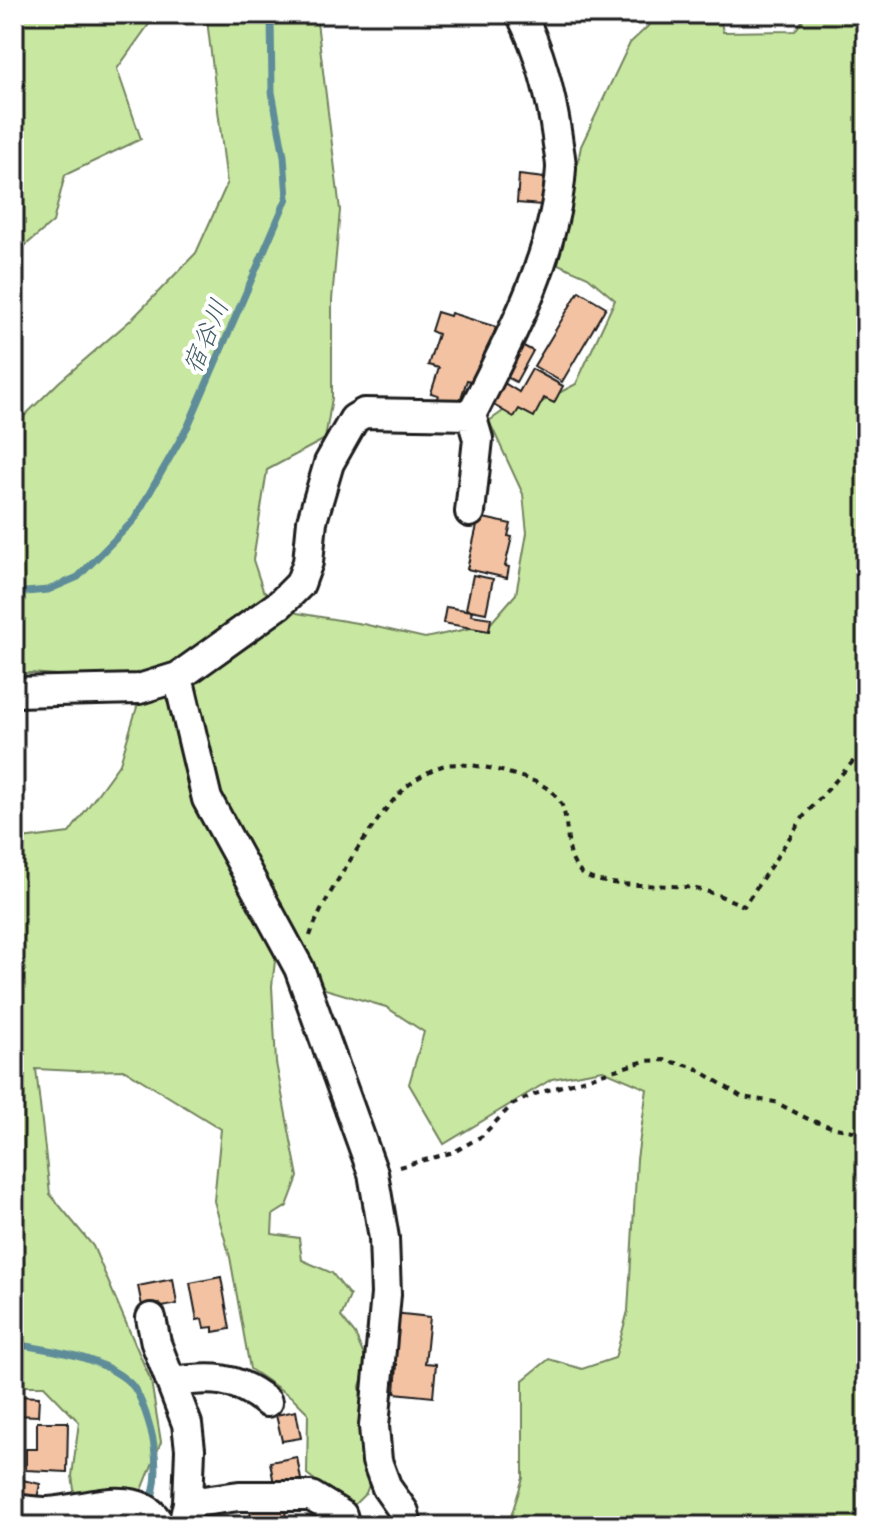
<svg xmlns="http://www.w3.org/2000/svg" width="880" height="1540" font-family="'Shantell Sans','Klee One',sans-serif">
	<style>
		.green { fill: #c8e8a1; stroke: #72825e; stroke-width: 2 }
		.lines { fill: none; stroke-linecap: round; stroke-linejoin: round }
		.stream { stroke: #5f8c99; stroke-width: 7 }
		.building { fill: #f3c2a3; stroke: #1c1c1c; stroke-width: 2 }
		.minor-casing { stroke: #1c1c1c; stroke-width: 34 }
		.path { stroke: #1c1c1c; stroke-width: 4; stroke-dasharray: 6 6; stroke-linecap: butt }
		.minor { stroke: #fff; stroke-width: 28 }
		.labels { text-anchor: middle; dominant-baseline: central; stroke-width: 8; stroke-linejoin: round; paint-order: stroke }
		.water-label { font-size: 26px; font-style: italic; fill: #435d65; stroke: #fff }
	</style>
	<rect width="100%" height="100%" fill="#fff"/>
	<filter id="ink" filterUnits="userSpaceOnUse"><feTurbulence type="fractalNoise" baseFrequency=".0125" numOctaves="2"/><feDisplacementMap in="SourceGraphic" scale="16" xChannelSelector="R" yChannelSelector="G"/><feConvolveMatrix kernelMatrix="1 2 1 2 8 2 1 2 1" color-interpolation-filters="sRGB"/></filter>
	<g filter="url(#ink)">
		<path class="green" d="M 14,14 L 316,14 L 340,210 L 332,300 L 332,398 L 325,439 L 267,470 L 253,560 L 263,590 L 297,613 L 363,624 L 425,638 L 490,624 L 516,594 L 527,533 L 523,494 L 489,421 L 509,407 L 540,403 L 576,384 L 615,300 L 588,277 L 558,264 L 581,146 L 630,43 L 661,14 L 719,14 L 723,32 L 795,31 L 807,14 L 866,14 L 866,1526 L 508,1526 L 523,1478 L 523,1380 L 549,1359 L 582,1369 L 615,1358 L 628,1311 L 637,1159 L 647,1089 L 603,1070 L 552,1079 L 444,1144 L 409,1084 L 424,1032 L 386,1007 L 325,989 L 280,920 L 272,986 L 276,1063 L 298,1177 L 287,1206 L 273,1215 L 272,1234 L 299,1238 L 302,1260 L 332,1273 L 350,1296 L 341,1317 L 355,1334 L 367,1363 L 360,1386 L 364,1449 L 373,1474 L 366,1493 L 351,1508 L 307,1474 L 308,1413 L 293,1398 L 250,1369 L 230,1257 L 214,1201 L 221,1129 L 125,1070 L 77,1071 L 36,1069 L 50,1194 L 93,1246 L 151,1381 L 161,1442 L 142,1490 L 76,1503 L 72,1476 L 79,1422 L 44,1386 L 14,1386 L 14,840 L 69,833 L 120,763 L 137,707 L 121,680 L 31,673 L 14,674 L 14,426 L 59,382 L 133,318 L 196,253 L 227,184 L 207,20 L 152,20 L 117,69 L 141,139 L 65,175 L 53,222 L 14,255 Z"/>
		<g class="lines">
			<path class="stream" d="M 14,593 L 48,590 L 78,577 L 134,520 L 188,426 L 287,198 L 284,156 L 272,92 L 271,14
				M 14,1344 C 52,1350 100,1356 130,1383 C 141,1393 152,1430 154,1446 C 157,1466 158,1488 148,1506"/>
		</g>
		<path class="building" d="M 519,175 L 544,178 L 542,205 L 517,203 Z
			M 579,291 L 606,307 L 562,382 L 534,366 Z
			M 437,312 L 450,316 L 451,313 L 496,327 L 478,383 L 467,380 L 460,401 L 453,399 L 451,406 L 436,401 L 438,395 L 431,393 L 439,368 L 428,365 L 438,334 L 431,331 Z
			M 516,342 L 533,351 L 516,382 L 499,373 Z
			M 532,369 L 563,386 L 554,403 L 544,398 L 534,417 L 519,409 L 514,417 L 492,404 L 504,383 L 519,392 Z
			M 479,517 L 511,524 L 508,536 L 512,537 L 505,566 L 509,567 L 507,578 L 467,569 Z
			M 473,575 L 493,579 L 486,613 L 466,609 Z
			M 446,607 L 472,611 L 471,615 L 491,618 L 489,631 L 443,623 Z
			M 221,1277 L 230,1329 L 213,1332 L 213,1327 L 204,1328 L 202,1319 L 197,1320 L 190,1283 Z
			M 173,1279 L 177,1304 L 143,1311 L 138,1286 Z
			M 393,1313 L 430,1317 L 425,1363 L 436,1364 L 433,1397 L 395,1393 L 397,1364 L 388,1363 Z
			M 14,1396 L 39,1397 L 38,1416 L 14,1415 Z
			M 296,1411 L 301,1438 L 282,1441 L 276,1415 Z
			M 37,1422 L 68,1422 L 67,1472 L 26,1470 L 26,1449 L 37,1449 Z
			M 297,1457 L 301,1480 L 274,1484 L 270,1462 Z
			M 14,1478 L 40,1484 L 36,1503 L 14,1502 Z
			M 285,1504 L 286,1526 L 251,1526 L 250,1505 Z"/>
		<g class="lines">
			<g class="minor-casing">
				<path id="minor" d="M 470,512 L 478,439 L 471,415
					M 178,677 L 207,799 L 299,968 L 373,1173 L 384,1238 L 386,1294 L 374,1426 L 377,1461 L 387,1488 L 404,1512 L 407,1526
					M 14,692 L 139,689 L 178,677 L 280,604 L 300,584 L 308,562 L 312,521 L 329,463 L 354,419 L 364,413 L 471,415 C 510,339 556,253 561,168 C 561,158 558,147 557,137 C 551,94 541,54 521,14
					M 151,1318 L 156,1343 L 187,1424 L 190,1449 L 188,1503
					M 173,1382 C 211,1377 236,1376 267,1402
					M 14,1509 C 24,1510 35,1512 45,1512 C 80,1512 141,1484 160,1526
					M 183,1526 L 188,1503 L 239,1496 L 311,1496 L 342,1515 L 345,1526"/>
			</g>
			<path class="path" d="M 310,936 C 321,901 375,818 401,792 C 412,781 427,771 442,766 C 456,761 494,768 508,773 C 525,778 544,782 557,797 C 573,815 560,859 584,875 C 603,888 661,884 686,887 C 707,890 724,897 744,906 L 804,816 L 866,747
				M 399,1167 L 454,1152 L 482,1136 L 512,1105 L 532,1095 L 645,1061 L 664,1060 L 694,1067 L 742,1097 L 775,1102 L 810,1120 L 835,1128 L 866,1133"/>
			<use href="#minor" class="minor"/>
		</g>
	</g>
	<g class="labels">
		<g class="water-label">
			<text transform="translate(205 336) rotate(-67)">宿谷川</text>
		</g>
	</g>
	<rect width="880" height="1540" fill="none" stroke="#fff" stroke-width="48"/>
	<rect x="24" y="24" width="832" height="1492" fill="none" stroke="#1c1c1c" stroke-width="3" filter="url(#ink)"/>
</svg>
